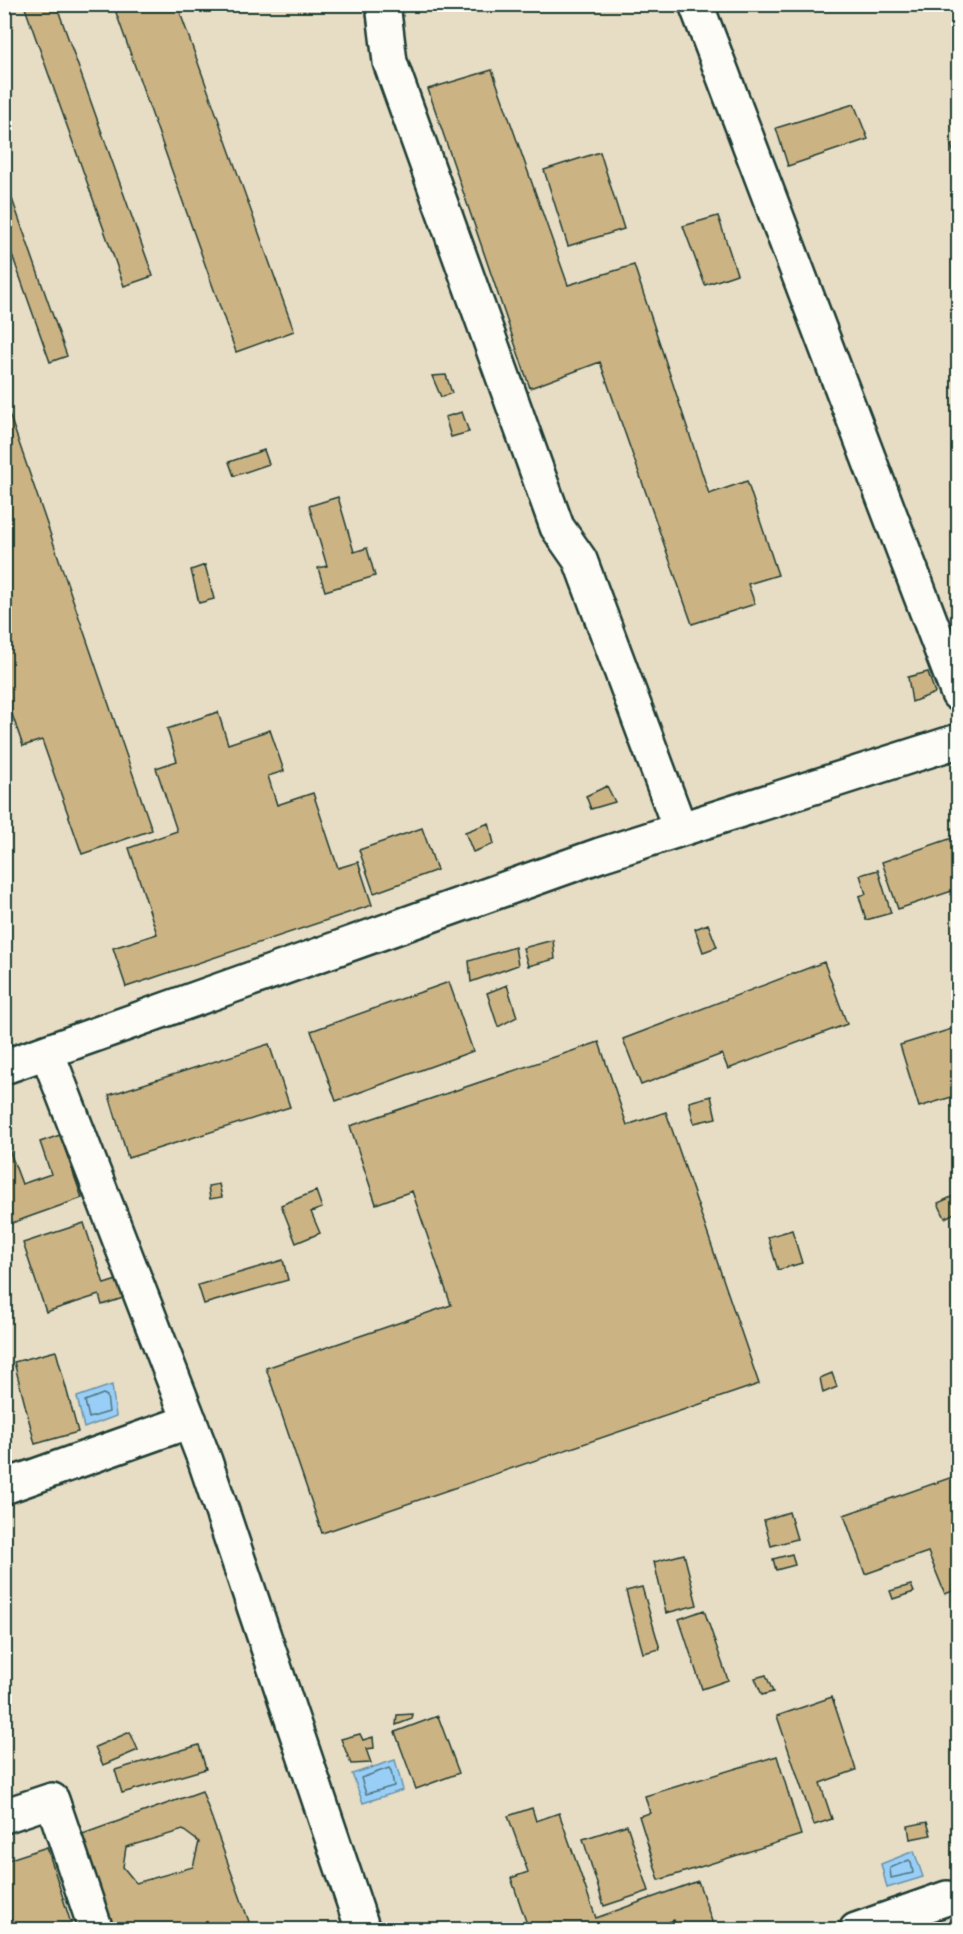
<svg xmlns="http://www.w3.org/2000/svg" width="963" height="1934" font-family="Delius,sans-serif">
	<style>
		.built { fill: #e7dcc4 }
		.water { fill: #99cef7; stroke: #6894a9; stroke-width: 1.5 }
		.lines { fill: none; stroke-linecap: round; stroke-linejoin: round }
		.shore { stroke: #507782; stroke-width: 1.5 }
		.building { fill: #ccb383; stroke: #1f3d34; stroke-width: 1.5; fill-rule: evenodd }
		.minor-casing { stroke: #1f3d34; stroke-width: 38 }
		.minor { stroke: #fdfcf7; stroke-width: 33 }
	</style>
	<rect width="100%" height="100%" fill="#f3ede0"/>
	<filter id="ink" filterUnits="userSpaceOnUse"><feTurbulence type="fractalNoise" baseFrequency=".0167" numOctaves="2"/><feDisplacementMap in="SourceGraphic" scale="12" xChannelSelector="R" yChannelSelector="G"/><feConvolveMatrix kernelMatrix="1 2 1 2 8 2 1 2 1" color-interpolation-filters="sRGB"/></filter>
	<g filter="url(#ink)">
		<path class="built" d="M 5,5 L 958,5 L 958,1929 L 5,1929 Z"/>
		<path class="water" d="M 112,1385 L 116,1416 L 84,1428 L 77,1397 Z
			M 395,1760 L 403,1790 L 363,1803 L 352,1774 Z
			M 914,1851 L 923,1877 L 887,1888 L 881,1864 Z"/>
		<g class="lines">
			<path class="shore" d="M 103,1394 L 107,1396 L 109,1412 L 89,1418 L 85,1401 Z
				M 389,1768 L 391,1771 L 394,1786 L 366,1794 L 361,1778 Z
				M 909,1860 L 911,1862 L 913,1873 L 891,1878 L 890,1868 Z"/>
		</g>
		<path class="building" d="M 56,4 L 153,276 L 124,286 L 24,5 Z
			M 113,4 L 177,4 L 294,331 L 236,352 Z
			M 492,70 L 568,285 L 634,265 L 709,494 L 747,481 L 778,575 L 748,584 L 755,604 L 692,624 L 600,362 L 530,388 L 428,89 Z
			M 854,104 L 868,139 L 788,166 L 776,128 Z
			M 958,142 L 958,166 L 951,145 Z
			M 600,152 L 624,229 L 568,246 L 544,170 Z
			M 4,176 L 67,356 L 50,362 L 4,232 Z
			M 718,216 L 737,274 L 705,285 L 683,226 Z
			M 446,375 L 452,393 L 441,397 L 432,376 Z
			M 4,399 L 152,830 L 82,854 L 42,740 L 23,746 L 4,691 Z
			M 462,412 L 469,432 L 451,437 L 445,417 Z
			M 264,450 L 269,464 L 234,476 L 229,462 Z
			M 338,497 L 354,552 L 367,548 L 375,576 L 325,591 L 318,568 L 327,566 L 309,506 Z
			M 205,565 L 214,599 L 199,603 L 191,570 Z
			M 928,672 L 935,693 L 912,702 L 908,677 Z
			M 218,712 L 228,744 L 270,730 L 284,771 L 268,776 L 277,805 L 313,793 L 338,868 L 358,862 L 372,905 L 126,987 L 113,948 L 157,934 L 129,848 L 177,831 L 156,768 L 177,761 L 167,729 Z
			M 607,786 L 615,802 L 591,809 L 586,796 Z
			M 489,823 L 494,844 L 473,852 L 465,832 Z
			M 422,828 L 437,870 L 374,893 L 359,850 Z
			M 958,836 L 958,889 L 898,909 L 882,862 Z
			M 878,870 L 891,913 L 866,920 L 859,896 L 866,894 L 860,875 Z
			M 708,924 L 717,947 L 703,952 L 695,929 Z
			M 553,940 L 555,959 L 528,966 L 523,948 Z
			M 515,947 L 518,965 L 471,982 L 469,961 Z
			M 824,962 L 847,1024 L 728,1069 L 722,1054 L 641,1085 L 623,1039 Z
			M 449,982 L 473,1051 L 336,1101 L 311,1031 Z
			M 507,985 L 517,1017 L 498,1027 L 487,993 Z
			M 958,1027 L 958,1095 L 919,1107 L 900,1045 Z
			M 599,1042 L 627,1125 L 666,1112 L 759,1384 L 322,1533 L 266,1368 L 451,1305 L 412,1191 L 376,1204 L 350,1126 Z
			M 269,1044 L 290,1107 L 128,1158 L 109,1095 Z
			M 711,1096 L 716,1118 L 694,1123 L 689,1102 Z
			M 60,1135 L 82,1198 L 9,1224 L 4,1213 L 4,1136 L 22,1184 L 51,1174 L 40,1142 Z
			M 219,1184 L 222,1197 L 210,1199 L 208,1186 Z
			M 316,1191 L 322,1208 L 311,1212 L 320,1233 L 296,1243 L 281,1205 Z
			M 958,1194 L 958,1211 L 945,1218 L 938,1203 Z
			M 84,1223 L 104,1284 L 120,1279 L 126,1297 L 102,1305 L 99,1295 L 46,1312 L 23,1243 Z
			M 792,1230 L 802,1263 L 778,1270 L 768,1237 Z
			M 283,1260 L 288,1280 L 204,1304 L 198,1285 Z
			M 56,1351 L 78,1432 L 35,1444 L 14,1362 Z
			M 832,1373 L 837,1387 L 823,1393 L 820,1378 Z
			M 958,1475 L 958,1589 L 945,1594 L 928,1552 L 865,1574 L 844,1515 Z
			M 789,1512 L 797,1539 L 771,1546 L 764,1520 Z
			M 684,1554 L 697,1605 L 666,1613 L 654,1562 Z
			M 792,1554 L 795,1565 L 776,1570 L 773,1559 Z
			M 911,1585 L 914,1592 L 893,1599 L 890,1591 Z
			M 642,1587 L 660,1649 L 643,1653 L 626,1591 Z
			M 704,1610 L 728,1680 L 702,1689 L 679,1619 Z
			M 958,1610 L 958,1630 L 953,1611 Z
			M 766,1675 L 773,1692 L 762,1695 L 755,1678 Z
			M 832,1697 L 856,1770 L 820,1783 L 832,1819 L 814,1825 L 777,1716 Z
			M 413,1714 L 412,1719 L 396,1725 L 397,1715 Z
			M 438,1716 L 459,1773 L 416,1789 L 395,1732 Z
			M 130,1732 L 138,1750 L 103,1765 L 95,1747 Z
			M 360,1734 L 363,1740 L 373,1737 L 374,1748 L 366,1749 L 371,1763 L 351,1764 L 341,1739 Z
			M 199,1745 L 206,1769 L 122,1793 L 115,1770 Z
			M 777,1756 L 801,1835 L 659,1880 L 639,1816 L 650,1813 L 645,1796 Z
			M 202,1791 L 252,1930 L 114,1930 L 80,1835 ZM 183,1830 L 199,1842 L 193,1867 L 136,1883 L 123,1867 L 126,1847 Z
			M 532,1808 L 536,1821 L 559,1813 L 596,1918 L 698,1881 L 715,1930 L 677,1930 L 674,1920 L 648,1930 L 553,1930 L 550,1922 L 529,1930 L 511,1878 L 528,1872 L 508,1816 Z
			M 927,1822 L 931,1835 L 910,1839 L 908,1826 Z
			M 627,1825 L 649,1891 L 604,1906 L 583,1839 Z
			M 47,1847 L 73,1930 L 14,1930 L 4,1900 L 4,1861 Z"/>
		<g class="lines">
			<g class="minor-casing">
				<path id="minor" d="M 383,4 L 390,62 L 557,527 L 580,560 L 680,829
					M 696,4 L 958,694
					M 47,1052 L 205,1461 L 363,1930
					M 4,1067 L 600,855 L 958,741
					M 4,1487 L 190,1421
					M 4,1816 L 52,1800 L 96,1930
					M 856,1930 L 947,1898"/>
			</g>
			<use href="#minor" class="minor"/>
		</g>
	</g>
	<rect width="963" height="1934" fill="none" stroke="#fdfcf7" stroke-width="24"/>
	<rect x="12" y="12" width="939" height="1910" fill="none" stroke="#1f3d34" stroke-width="2" filter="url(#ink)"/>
</svg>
